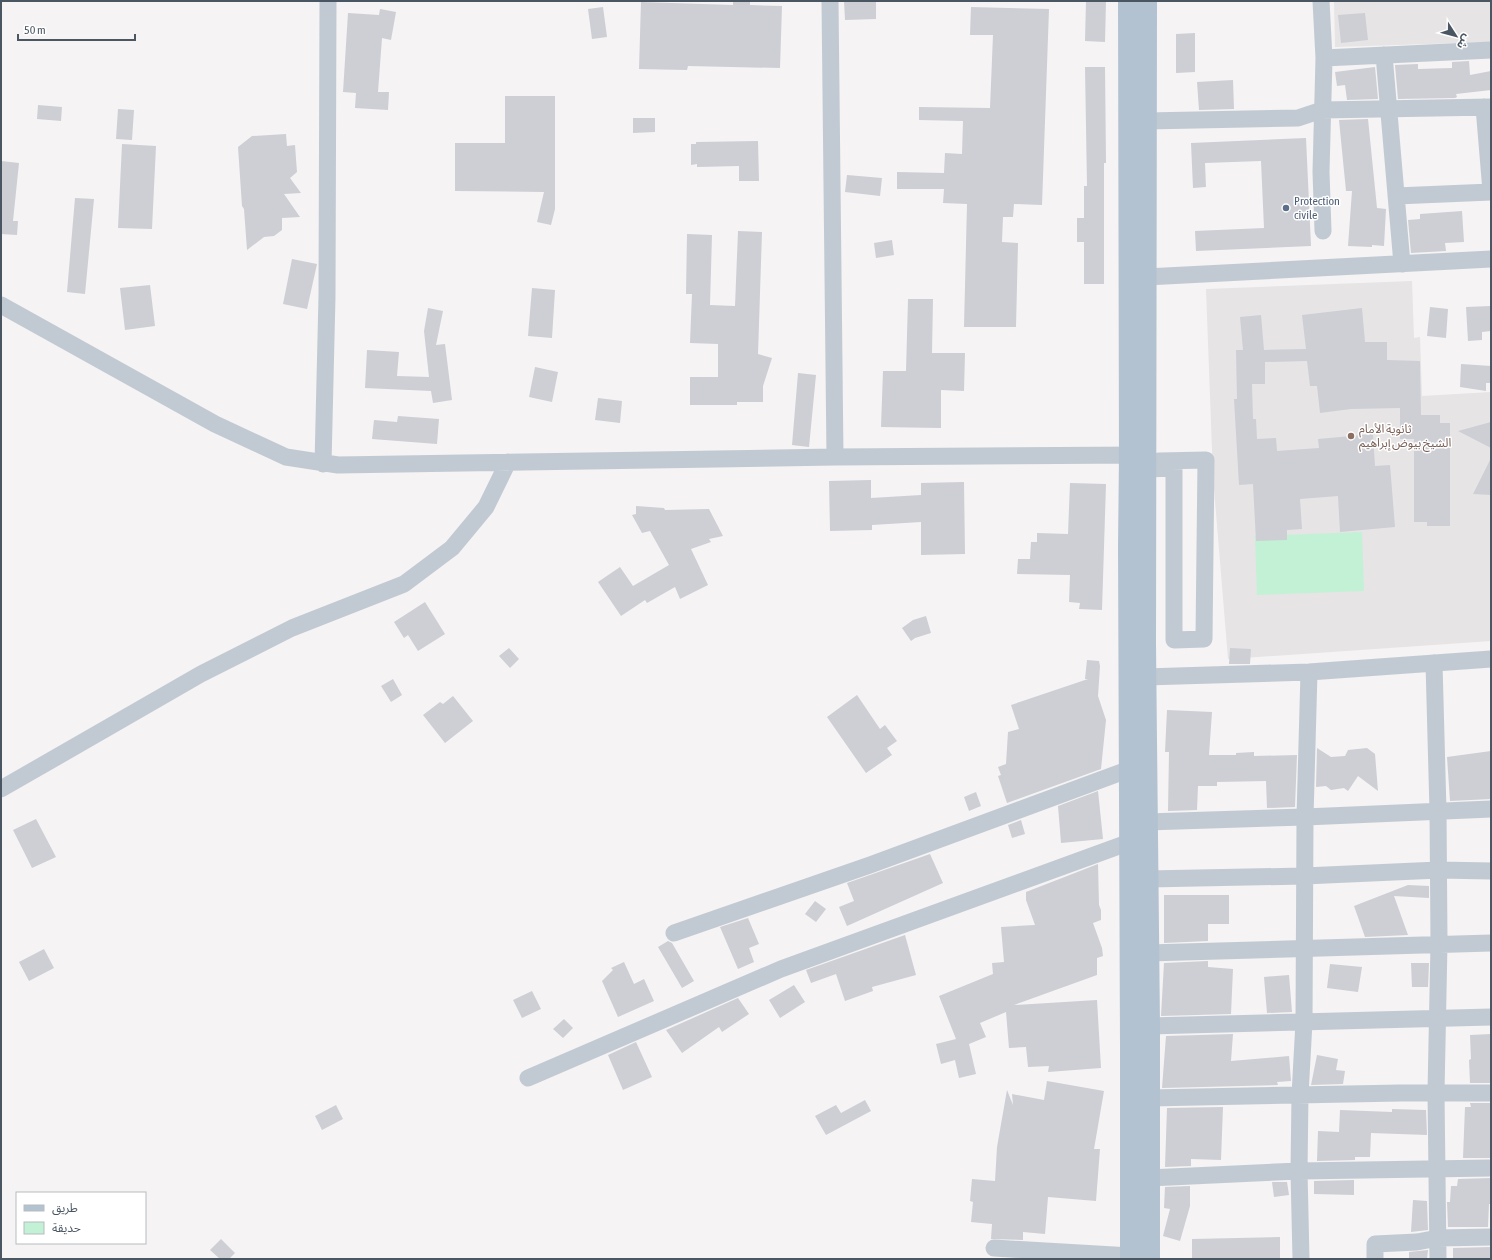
<svg xmlns="http://www.w3.org/2000/svg" width="1492" height="1260" font-family="'Asap Condensed','Noto Sans Arabic',sans-serif">
	<style>
		.education { fill: #e6e4e5 }
		.green { fill: #c3f1d5 }
		.building { fill: #cdcfd5 }
		.lines { fill: none; stroke-linecap: round; stroke-linejoin: round }
		.minor { stroke: #c1cad2; stroke-width: 17 }
		.major { stroke: #b3c2d1; stroke-width: 22 }
		.service-dot { fill: #5c6f8a; stroke: #fff; stroke-width: 1.5 }
		.education-dot { fill: #8d6e63; stroke: #fff; stroke-width: 1.5 }
		.labels { text-anchor: middle; dominant-baseline: central; stroke-width: 3; stroke-linejoin: round; paint-order: stroke }
		.service-label { font-size: 12px; fill: #4e5e75; stroke: #fff; text-anchor: start }
		.education-label { font-size: 12px; fill: #785e54; stroke: #fff; text-anchor: start }
	</style>
	<rect width="100%" height="100%" fill="#f5f3f3"/>
	<path class="education" d="M 1334,1 L 1491,1 L 1491,42 L 1335,47 Z
		M 1412,281 L 1414,338 L 1420,337 L 1422,396 L 1491,392 L 1491,641 L 1228,659 L 1213,476 L 1206,289 Z"/>
	<path class="green" d="M 1362,532 L 1364,591 L 1257,595 L 1255,536 Z"/>
	<path class="building" d="M 733,1 L 750,1 L 750,5 L 782,6 L 780,68 L 688,66 L 687,70 L 639,69 L 641,2 L 733,5 Z
		M 844,1 L 876,1 L 876,19 L 845,20 Z
		M 1086,1 L 1106,1 L 1105,42 L 1085,41 Z
		M 603,7 L 607,37 L 592,39 L 588,9 Z
		M 971,7 L 1049,9 L 1042,205 L 1014,204 L 1013,217 L 1003,217 L 1002,242 L 1018,243 L 1016,327 L 964,327 L 967,204 L 943,203 L 944,189 L 897,189 L 897,172 L 944,173 L 945,153 L 962,154 L 963,121 L 919,120 L 919,107 L 990,108 L 993,35 L 970,35 Z
		M 380,9 L 396,12 L 391,40 L 382,38 L 378,92 L 389,92 L 388,110 L 355,108 L 356,93 L 343,92 L 348,13 L 379,15 Z
		M 1365,13 L 1368,40 L 1341,43 L 1338,15 Z
		M 1195,33 L 1195,72 L 1176,73 L 1176,34 Z
		M 1469,61 L 1470,75 L 1491,71 L 1491,90 L 1456,94 L 1457,97 L 1455,98 L 1398,99 L 1395,65 L 1418,64 L 1418,69 L 1452,68 L 1452,62 Z
		M 1085,67 L 1105,67 L 1106,163 L 1104,163 L 1104,284 L 1084,284 L 1084,242 L 1077,242 L 1077,218 L 1084,218 L 1084,186 L 1087,186 Z
		M 1375,67 L 1378,99 L 1347,100 L 1345,85 L 1337,86 L 1335,72 Z
		M 1233,80 L 1234,109 L 1199,110 L 1197,82 Z
		M 505,96 L 555,96 L 555,209 L 551,225 L 537,222 L 544,192 L 455,191 L 455,143 L 505,143 Z
		M 38,105 L 62,107 L 61,121 L 37,119 Z
		M 118,109 L 134,110 L 132,140 L 116,139 Z
		M 633,118 L 655,118 L 655,132 L 633,133 Z
		M 1368,119 L 1377,208 L 1386,209 L 1384,246 L 1372,245 L 1372,247 L 1348,246 L 1352,191 L 1346,191 L 1339,120 Z
		M 286,134 L 287,146 L 295,145 L 296,159 L 297,172 L 290,178 L 301,193 L 284,194 L 300,217 L 282,218 L 282,230 L 274,236 L 264,237 L 247,250 L 244,209 L 242,206 L 238,147 L 252,136 Z
		M 1306,138 L 1311,246 L 1196,251 L 1195,231 L 1264,228 L 1261,161 L 1205,163 L 1206,187 L 1193,188 L 1191,143 Z
		M 758,141 L 759,181 L 739,181 L 739,166 L 697,167 L 697,164 L 691,165 L 691,144 L 696,144 L 696,142 Z
		M 122,144 L 156,146 L 152,229 L 118,228 Z
		M 1,161 L 19,163 L 13,221 L 18,221 L 17,235 L 1,234 Z
		M 847,175 L 882,178 L 880,196 L 845,192 Z
		M 75,198 L 94,199 L 85,294 L 67,292 Z
		M 1462,211 L 1464,242 L 1445,243 L 1446,251 L 1411,253 L 1408,220 L 1420,219 L 1420,214 Z
		M 738,231 L 762,232 L 758,354 L 772,358 L 763,386 L 763,402 L 737,402 L 737,405 L 690,405 L 690,377 L 718,377 L 718,344 L 690,343 L 692,294 L 686,294 L 687,234 L 712,235 L 710,305 L 735,306 Z
		M 892,240 L 894,255 L 876,258 L 874,243 Z
		M 292,259 L 317,264 L 307,309 L 283,304 Z
		M 150,285 L 155,326 L 125,330 L 120,288 Z
		M 532,288 L 555,290 L 552,338 L 528,336 Z
		M 908,299 L 933,299 L 932,353 L 965,353 L 964,391 L 941,390 L 941,428 L 881,427 L 883,371 L 906,371 Z
		M 1491,306 L 1491,331 L 1482,332 L 1482,340 L 1468,341 L 1466,307 Z
		M 1430,307 L 1448,309 L 1446,338 L 1427,336 Z
		M 428,308 L 443,311 L 436,345 L 445,344 L 452,400 L 433,403 L 431,391 L 365,388 L 367,350 L 399,352 L 397,376 L 429,377 L 424,331 Z
		M 1362,308 L 1365,342 L 1387,342 L 1387,360 L 1420,361 L 1421,415 L 1440,415 L 1440,423 L 1450,423 L 1450,526 L 1427,526 L 1427,522 L 1414,522 L 1414,439 L 1400,439 L 1400,408 L 1351,409 L 1320,413 L 1317,386 L 1310,386 L 1307,361 L 1265,362 L 1265,384 L 1252,384 L 1253,419 L 1256,419 L 1257,439 L 1276,438 L 1277,451 L 1319,448 L 1318,439 L 1373,434 L 1375,466 L 1390,465 L 1395,527 L 1340,532 L 1338,496 L 1300,499 L 1302,529 L 1287,530 L 1287,540 L 1256,541 L 1253,484 L 1239,485 L 1234,399 L 1237,399 L 1236,350 L 1243,350 L 1240,317 L 1261,315 L 1264,350 L 1306,349 L 1302,315 Z
		M 1461,364 L 1491,366 L 1491,383 L 1486,383 L 1486,391 L 1460,387 Z
		M 535,367 L 558,372 L 552,402 L 529,397 Z
		M 798,373 L 816,375 L 809,447 L 792,445 Z
		M 598,398 L 622,401 L 620,423 L 595,420 Z
		M 398,416 L 439,419 L 437,444 L 372,439 L 374,420 L 397,422 Z
		M 1491,422 L 1491,448 L 1458,431 Z
		M 1491,458 L 1491,495 L 1473,494 Z
		M 871,480 L 871,498 L 921,495 L 921,483 L 964,482 L 965,554 L 921,555 L 921,522 L 872,525 L 872,530 L 830,531 L 829,481 Z
		M 1070,483 L 1106,484 L 1102,610 L 1079,609 L 1080,603 L 1069,602 L 1070,575 L 1017,574 L 1018,559 L 1030,559 L 1031,542 L 1037,542 L 1037,533 L 1068,534 Z
		M 636,506 L 664,508 L 665,510 L 709,509 L 723,536 L 709,539 L 711,542 L 691,549 L 708,585 L 680,599 L 675,587 L 647,603 L 645,600 L 621,616 L 598,582 L 620,567 L 633,586 L 669,565 L 650,531 L 642,533 L 632,515 L 636,514 Z
		M 425,602 L 445,634 L 418,651 L 408,635 L 404,638 L 394,622 Z
		M 926,616 L 931,633 L 915,638 L 911,641 L 902,628 L 913,620 Z
		M 509,648 L 519,659 L 510,668 L 499,656 Z
		M 1230,648 L 1251,649 L 1250,664 L 1229,664 Z
		M 1087,660 L 1099,661 L 1100,666 L 1098,696 L 1106,720 L 1101,769 L 1007,803 L 998,776 L 1001,775 L 998,767 L 1006,764 L 1008,732 L 1019,729 L 1011,705 L 1088,679 L 1085,679 Z
		M 393,679 L 402,695 L 391,702 L 381,686 Z
		M 857,695 L 880,729 L 885,725 L 897,741 L 887,748 L 892,755 L 866,773 L 827,717 Z
		M 453,696 L 473,721 L 445,743 L 423,715 L 440,702 L 443,704 Z
		M 1167,710 L 1212,712 L 1209,755 L 1236,755 L 1236,753 L 1254,752 L 1254,756 L 1297,755 L 1295,807 L 1267,808 L 1266,781 L 1217,782 L 1217,786 L 1198,786 L 1197,810 L 1168,811 L 1169,752 L 1165,752 Z
		M 1317,748 L 1331,757 L 1345,756 L 1348,750 L 1367,748 L 1375,754 L 1378,791 L 1358,776 L 1348,791 L 1344,788 L 1331,790 L 1326,786 L 1316,787 Z
		M 1491,751 L 1491,799 L 1450,801 L 1447,757 Z
		M 1098,791 L 1103,839 L 1061,843 L 1058,806 Z
		M 976,792 L 981,806 L 969,811 L 964,797 Z
		M 36,819 L 56,857 L 32,868 L 13,830 Z
		M 1021,820 L 1025,834 L 1012,838 L 1008,825 Z
		M 930,854 L 943,883 L 847,926 L 839,907 L 854,901 L 847,883 Z
		M 1098,864 L 1099,905 L 1101,910 L 1101,920 L 1093,923 L 1102,948 L 1103,956 L 1097,958 L 1097,975 L 1014,1005 L 1097,1000 L 1101,1068 L 1048,1072 L 1049,1066 L 1028,1067 L 1026,1047 L 1009,1048 L 1006,1012 L 980,1023 L 986,1037 L 969,1044 L 976,1074 L 959,1078 L 955,1060 L 941,1064 L 936,1044 L 956,1039 L 939,996 L 993,974 L 992,963 L 1004,962 L 1001,927 L 1035,925 L 1026,900 L 1026,892 Z
		M 1408,885 L 1429,886 L 1429,898 L 1394,896 L 1408,935 L 1365,937 L 1354,906 Z
		M 1164,895 L 1229,895 L 1229,924 L 1208,924 L 1208,941 L 1164,943 Z
		M 815,901 L 826,909 L 816,922 L 805,914 Z
		M 748,918 L 759,944 L 749,948 L 754,962 L 738,969 L 720,927 Z
		M 905,935 L 916,975 L 872,987 L 873,991 L 845,1001 L 836,974 L 811,983 L 806,970 Z
		M 668,941 L 672,943 L 694,981 L 682,988 L 658,947 Z
		M 44,949 L 54,968 L 29,981 L 19,962 Z
		M 1208,961 L 1208,967 L 1233,969 L 1231,1014 L 1161,1016 L 1164,963 Z
		M 624,962 L 634,984 L 644,979 L 654,1001 L 618,1017 L 602,981 L 613,970 L 611,968 Z
		M 1411,963 L 1429,963 L 1428,987 L 1412,987 Z
		M 1330,964 L 1362,967 L 1358,992 L 1327,988 Z
		M 1289,975 L 1292,1012 L 1267,1013 L 1264,977 Z
		M 794,985 L 805,1002 L 780,1018 L 769,1000 Z
		M 532,991 L 541,1009 L 522,1018 L 513,1000 Z
		M 738,998 L 749,1014 L 722,1032 L 719,1027 L 682,1053 L 666,1030 Z
		M 564,1019 L 573,1028 L 563,1038 L 553,1029 Z
		M 1233,1034 L 1231,1061 L 1289,1056 L 1291,1081 L 1277,1082 L 1278,1085 L 1162,1088 L 1166,1036 Z
		M 1491,1034 L 1491,1083 L 1470,1083 L 1469,1060 L 1471,1059 L 1470,1035 Z
		M 636,1042 L 652,1077 L 623,1090 L 608,1055 Z
		M 1317,1055 L 1338,1059 L 1336,1070 L 1345,1071 L 1343,1084 L 1311,1085 Z
		M 1047,1081 L 1104,1091 L 1094,1149 L 1100,1149 L 1096,1201 L 1048,1197 L 1045,1234 L 1023,1232 L 1023,1240 L 991,1239 L 992,1224 L 971,1222 L 973,1202 L 970,1201 L 972,1179 L 995,1181 L 997,1147 L 1007,1090 L 1013,1105 L 1012,1094 L 1044,1100 Z
		M 865,1100 L 871,1111 L 826,1135 L 815,1116 L 836,1105 L 841,1113 Z
		M 1470,1103 L 1491,1103 L 1491,1158 L 1463,1158 L 1465,1107 L 1471,1107 Z
		M 336,1105 L 343,1119 L 322,1130 L 315,1116 Z
		M 1223,1107 L 1221,1160 L 1191,1159 L 1191,1166 L 1165,1167 L 1167,1108 Z
		M 1392,1109 L 1426,1110 L 1427,1135 L 1371,1133 L 1370,1157 L 1355,1157 L 1355,1160 L 1317,1161 L 1318,1131 L 1339,1132 L 1340,1110 L 1392,1112 Z
		M 1491,1178 L 1491,1204 L 1489,1204 L 1488,1227 L 1448,1227 L 1447,1202 L 1450,1202 L 1451,1186 L 1457,1186 L 1458,1179 Z
		M 1354,1180 L 1354,1195 L 1314,1194 L 1314,1181 Z
		M 1272,1182 L 1287,1182 L 1289,1195 L 1274,1197 Z
		M 1190,1186 L 1190,1206 L 1180,1241 L 1163,1236 L 1170,1209 L 1164,1208 L 1165,1187 Z
		M 1413,1200 L 1427,1201 L 1428,1230 L 1411,1232 Z
		M 1280,1237 L 1280,1259 L 1192,1259 L 1192,1239 Z
		M 221,1239 L 235,1253 L 229,1259 L 220,1259 L 210,1250 Z
		M 1491,1247 L 1491,1259 L 1453,1259 L 1453,1248 Z
		M 1428,1250 L 1427,1259 L 1409,1259 L 1409,1252 Z"/>
	<g class="lines">
		<path class="minor" d="M 830,1 L 835,457
			M 1321,1 L 1324,58 L 1321,172 L 1323,231
			M 1384,55 L 1402,264
			M 1324,58 L 1491,50
			M 1484,107 L 1491,191
			M 1146,121 L 1298,118 L 1322,110 L 1491,107
			M 1396,196 L 1491,192
			M 1146,277 L 1491,259
			M 1,305 L 215,424 L 286,457 L 338,465 L 835,457 L 1141,455
			M 323,464 L 327,296 L 328,1
			M 1146,469 L 1174,468 L 1174,640 L 1204,639 L 1206,460 L 1160,461 L 1146,463
			M 1434,663 L 1438,811 L 1439,943 L 1436,1093 L 1438,1259
			M 1145,677 L 1309,672 L 1491,659
			M 1,789 L 201,674 L 292,628 L 404,584 L 452,548 L 486,507 L 508,462
			M 1147,822 L 1305,817 L 1491,809
			M 1148,879 L 1304,876 L 1439,870 L 1491,871
			M 674,933 L 870,865 L 1130,769
			M 1148,953 L 1491,943
			M 1149,1026 L 1491,1017
			M 528,1078 L 781,969 L 1130,842
			M 1149,1098 L 1400,1093 L 1491,1093
			M 1149,1178 L 1299,1171 L 1491,1168
			M 994,1248 L 1131,1256
			M 1301,1259 L 1299,1171 L 1300,1095 L 1304,1022 L 1305,817 L 1309,672
			M 1375,1259 L 1375,1244 L 1417,1242 L 1438,1238 L 1491,1237"/>
		<path class="major" d="M 1129,1 L 1130,456 L 1129,547 L 1131,1045 L 1131,1259
			M 1146,1 L 1145,645 L 1149,1026 L 1149,1259"/>
	</g>
	<circle class="service-dot" cx="1286" cy="208" r="4"/>
	<circle class="education-dot" cx="1351" cy="436" r="4"/>
	<g class="labels">
		<g class="service-label">
			<text x="1294" y="201">Protection<tspan x="1294" dy="14">civile</tspan></text>
		</g>
		<g class="education-label">
			<text x="1359" y="429">ثانوية الأمام<tspan x="1359" dy="14">الشيخ بيوض إبراهيم</tspan></text>
		</g>
	</g>
	<rect width="1492" height="1260" fill="none" stroke="#4a5661" stroke-width="4"/>
	<rect x="16" y="1192" width="130" height="52" fill="#ffffff" stroke="#b7bbc0"/>
	<rect x="24" y="1205" width="20" height="6" fill="#b3c2d1" stroke="#b7bbc0"/>
	<text x="52" y="1212" font-size="12" fill="#4a5661">طريق</text>
	<rect x="24" y="1222" width="20" height="12" fill="#c3f1d5" stroke="#b7bbc0"/>
	<text x="52" y="1232" font-size="12" fill="#4a5661">حديقة</text>
	<g transform="translate(1456 36) rotate(126)" stroke="#ffffff" stroke-width="3" paint-order="stroke">
	<path d="M0-3L7 15L0 10L-7 15Z" fill="#4a5661"/>
	<text y="-6" font-size="11" font-weight="bold" text-anchor="middle" fill="#4a5661">ش</text>
	</g>
	<path d="M18 34v6h117v-6" fill="none" stroke="#4a5661" stroke-width="2"/>
	<text x="24" y="34" font-size="12" fill="#4a5661" stroke="#ffffff" stroke-width="3" paint-order="stroke">50 m</text>
</svg>
